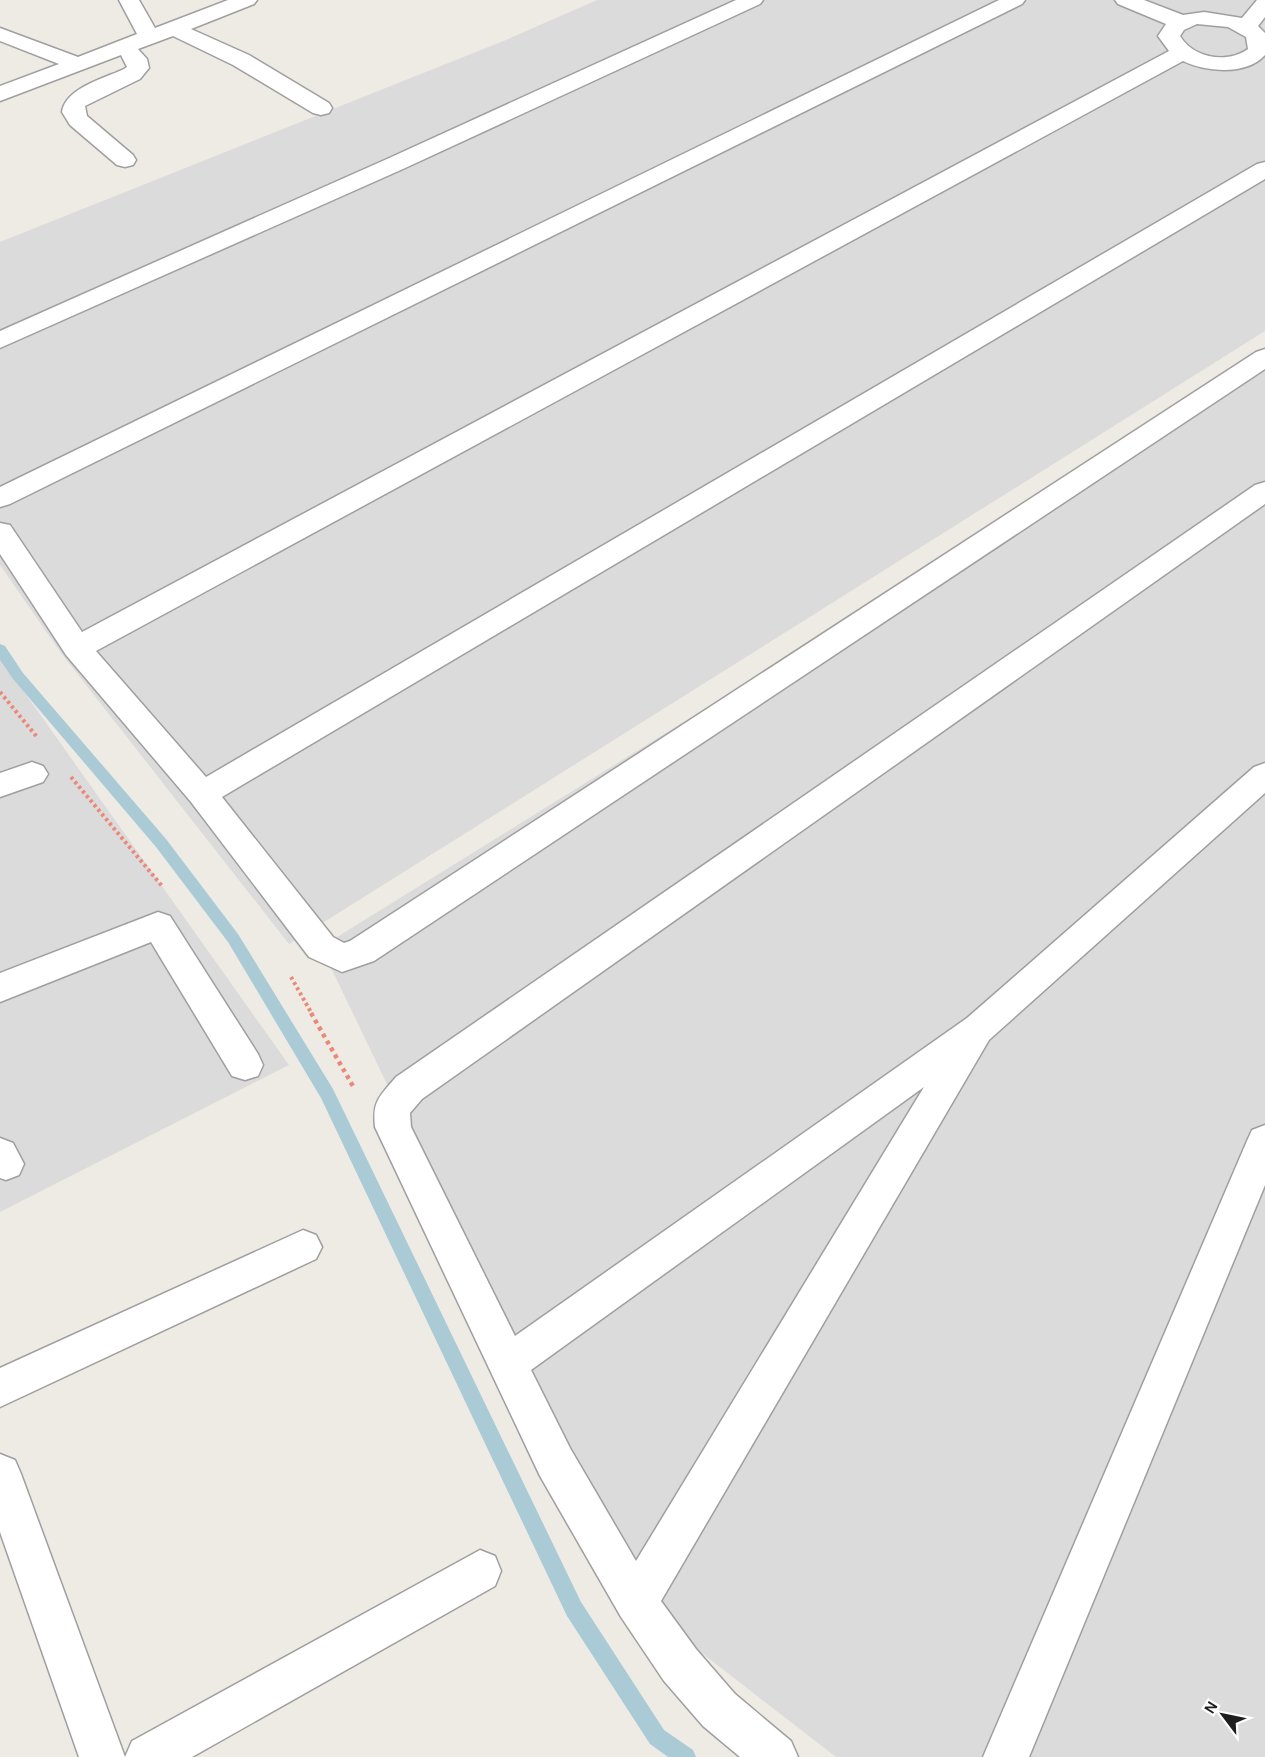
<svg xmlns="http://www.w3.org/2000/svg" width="1265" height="1757" font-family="Karla,sans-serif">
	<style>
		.residential { fill: #dcdbdb }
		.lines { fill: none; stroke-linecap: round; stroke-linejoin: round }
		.stream { fill: #aacbd6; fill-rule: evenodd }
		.minor-casing { stroke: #9f9f9f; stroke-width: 3 }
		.path-far1 { stroke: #ea8979; stroke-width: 4; stroke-dasharray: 3 3; stroke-linecap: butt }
		.path { stroke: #ea8979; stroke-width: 4.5; stroke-dasharray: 4 4; stroke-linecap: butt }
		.minor { fill: #fff; fill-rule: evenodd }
	</style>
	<rect width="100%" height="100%" fill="#eeebe5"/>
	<path class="residential" d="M 597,0 L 1265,0 L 1265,331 L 289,944 L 61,653 L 0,565 L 0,242 L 506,40 Z
		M 1265,361 L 1265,1757 L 836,1757 L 636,1602 L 321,947 Z
		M 0,658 L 289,1065 L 0,1212 Z"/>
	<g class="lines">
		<path class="stream" d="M 0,644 L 5,646 L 23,673 L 166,839 L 238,934 L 333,1089 L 581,1602 L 664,1730 L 693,1750 L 696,1757 L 668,1757 L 650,1744 L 567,1616 L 321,1098 L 228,942 L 156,847 L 13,679 L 0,660 Z"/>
		<g class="minor-casing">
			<path id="minor" d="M 119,0 L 139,0 L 155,28 L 228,0 L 257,0 L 254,4 L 191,29 L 249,55 L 329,103 L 332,108 L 329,113 L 321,115 L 313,113 L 233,65 L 173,36 L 138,49 L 147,59 L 149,68 L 140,79 L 85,106 L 87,116 L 133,155 L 136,160 L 133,165 L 125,167 L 117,165 L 70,125 L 62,112 C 65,88 105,78 124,69 L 127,67 L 121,55 L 0,101 L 0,86 L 59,64 L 0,41 L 0,28 L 78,57 L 137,34 Z
				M 736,0 L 763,0 L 760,4 L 403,169 L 0,348 L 0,331 L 387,159 Z
				M 999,0 L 1025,0 L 1022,4 L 10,504 L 0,507 L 0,487 Z
				M 1115,0 L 1144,0 L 1183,15 L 1204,12 L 1242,18 L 1257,0 L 1265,0 L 1265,17 L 1258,26 L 1265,33 L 1265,55 C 1246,76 1206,72 1183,61 L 96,651 L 206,777 L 1257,164 L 1265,162 L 1265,179 L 222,797 L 333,937 L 344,943 L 350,941 L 1256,352 L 1265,349 L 1265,369 L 374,961 L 342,972 L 309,957 L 191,802 L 66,655 L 0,554 L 0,523 L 10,525 L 82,632 L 1169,51 L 1158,36 L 1166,24 L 1118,4 ZM 1197,24 L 1228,27 L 1246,37 L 1248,49 C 1227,64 1193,58 1180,36 L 1184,30 Z
				M 1265,482 L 1265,504 L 422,1099 L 410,1113 L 411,1127 L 515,1336 L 967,1018 L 1254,767 L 1265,763 L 1265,793 L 989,1040 L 661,1601 L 696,1649 L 735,1694 L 791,1741 L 798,1757 L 740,1757 L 703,1726 L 664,1681 L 621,1617 L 540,1476 L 375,1127 C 372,1101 380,1096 396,1077 L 1255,485 ZM 924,1087 L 636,1561 L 570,1448 L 531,1370 Z
				M 32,762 L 43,766 L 48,774 L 43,782 L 0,797 L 0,773 Z
				M 158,912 L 170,916 L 258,1054 L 263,1065 L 258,1076 L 245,1080 L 232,1076 L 151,942 L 0,1002 L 0,973 Z
				M 1265,1125 L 1265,1185 L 1029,1757 L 983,1757 L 1247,1141 L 1252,1130 Z
				M 0,1138 L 13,1143 L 24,1164 L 19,1175 L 6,1180 L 0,1178 Z
				M 303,1230 L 316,1235 L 322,1247 L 316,1259 L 0,1407 L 0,1368 Z
				M 0,1454 L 15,1460 L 21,1474 L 125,1757 L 79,1757 L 0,1532 Z
				M 480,1550 L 495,1556 L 501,1571 L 495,1586 L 192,1757 L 125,1757 L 132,1741 Z"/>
		</g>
		<path class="path-far1" d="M 0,692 L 37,737
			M 71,777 L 162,886
			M 291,977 L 312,1014"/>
		<path class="path" d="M 311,1013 L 354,1088"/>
		<use href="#minor" class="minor"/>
	</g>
	<g transform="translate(1223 1715) rotate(302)" stroke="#ffffff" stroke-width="4.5" paint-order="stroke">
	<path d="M0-4.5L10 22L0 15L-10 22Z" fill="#1e1e1e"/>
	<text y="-9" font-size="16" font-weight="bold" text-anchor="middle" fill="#1e1e1e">N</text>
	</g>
</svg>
